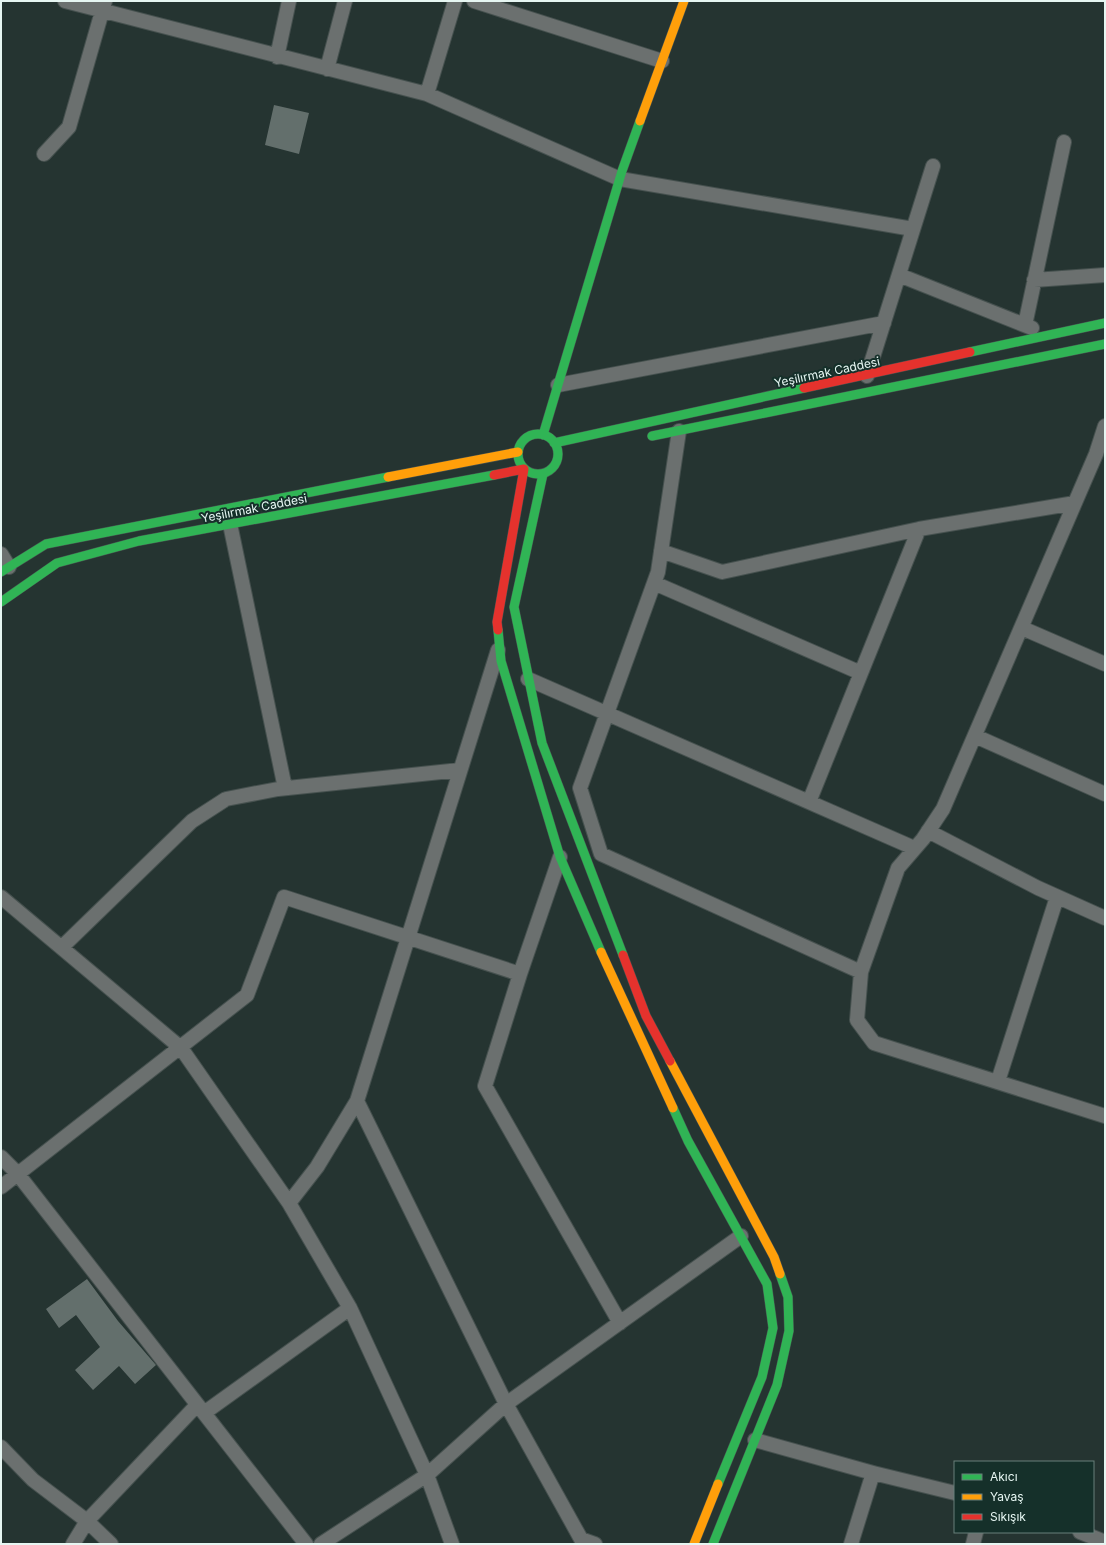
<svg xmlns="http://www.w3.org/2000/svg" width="1106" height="1545" font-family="Inter,sans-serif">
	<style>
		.building { fill: #636f6c }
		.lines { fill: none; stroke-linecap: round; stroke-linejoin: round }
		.street-casing { stroke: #46514f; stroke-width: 16 }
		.fast-casing { stroke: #46514f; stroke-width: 10 }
		.slow-casing { stroke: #46514f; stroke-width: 10 }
		.jam-casing { stroke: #46514f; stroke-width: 10 }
		.street { stroke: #6b706f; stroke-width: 14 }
		.fast { stroke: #30b455; stroke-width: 9 }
		.slow { stroke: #ff9f0a; stroke-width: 9 }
		.jam { stroke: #e5322d; stroke-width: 9 }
		.labels { text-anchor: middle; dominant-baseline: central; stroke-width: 4; stroke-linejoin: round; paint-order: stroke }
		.street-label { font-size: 12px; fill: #e6f6f2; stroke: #15302a }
	</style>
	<rect width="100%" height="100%" fill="#253431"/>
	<path class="building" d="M 274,105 L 309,113 L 299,154 L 265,145 Z
		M 87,1279 L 118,1321 L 156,1365 L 135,1384 L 119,1366 L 93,1390 L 75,1370 L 100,1347 L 76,1315 L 59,1328 L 46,1309 Z"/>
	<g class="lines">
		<g class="street-casing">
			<path id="street" d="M 65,1 L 427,94 L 620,179 L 913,229
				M 474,1 L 662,61
				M 277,57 L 289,1
				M 327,69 L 345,1
				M 427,94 L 455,1
				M 44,154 L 69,127 L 105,1
				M 899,275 L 1032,328
				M 1034,280 L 1105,275
				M 1025,325 L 1064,142
				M 867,376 L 933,166
				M 558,385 L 884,323
				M 1105,426 L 1096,454 L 943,809 L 923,839 L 898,868 L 861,972 L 857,1020 L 874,1043 L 1105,1116
				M 679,431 L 658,572 L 580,788 L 601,854 L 861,972
				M 230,524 L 285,788
				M 661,551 L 722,572 L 919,529 L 1075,503
				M 1,554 L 9,567
				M 654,583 L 861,673
				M 1022,628 L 1105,664
				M 498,650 L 357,1101 L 506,1404 L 581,1539 L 595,1544
				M 528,679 L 914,848
				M 975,736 L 1105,794
				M 809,802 L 919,529
				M 928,831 L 1038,888 L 1105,918
				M 560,857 L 520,974 L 485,1086 L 620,1323
				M 1,897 L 181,1048 L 289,1203 L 350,1308 L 427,1475 L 452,1544
				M 62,947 L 192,821 L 226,799 L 278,789 L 460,770
				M 999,1078 L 1057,897
				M 1,1157 L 17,1173 L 306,1544
				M 1,1187 L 247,995 L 284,897 L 520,974
				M 289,1203 L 317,1167 L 357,1101
				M 204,1413 L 350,1308
				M 755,1440 L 873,1473 L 955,1493
				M 1,1447 L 33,1480 L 87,1521 L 111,1544
				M 1080,1532 L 1105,1542
				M 73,1544 L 87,1521 L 197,1405
				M 321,1544 L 427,1475 L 506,1404 L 741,1236
				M 851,1544 L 873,1473
				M 973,1544 L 976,1532"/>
		</g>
		<g class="fast-casing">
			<path id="fast" d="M 970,352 L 1105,323
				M518 454a20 20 0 1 1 40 0a20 20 0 1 1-40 0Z
				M 543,435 L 622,171 L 640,121
				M 652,436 L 1105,344
				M 554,443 L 804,388
				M 543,474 L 514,607 L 542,743 L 623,955
				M 1,572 L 46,544 L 388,477
				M 1,602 L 57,563 L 139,541 L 494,475
				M 498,630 L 501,661 L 560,857 L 601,952
				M 673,1108 L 688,1141 L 767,1284 L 773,1328 L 762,1377 L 718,1484
				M 713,1544 L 777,1385 L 789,1331 L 788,1297 L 780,1274"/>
		</g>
		<g class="slow-casing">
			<path id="slow" d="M 640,121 L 684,1
				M 388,477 L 518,452
				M 601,952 L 673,1108
				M 670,1061 L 774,1257 L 780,1274
				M 694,1544 L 718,1484"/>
		</g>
		<g class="jam-casing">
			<path id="jam" d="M 804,388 L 970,352
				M 494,475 L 524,469 L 497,622 L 498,630
				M 623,955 L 646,1016 L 670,1061"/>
		</g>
		<use href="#street" class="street"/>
		<use href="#fast" class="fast"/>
		<use href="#slow" class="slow"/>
		<use href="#jam" class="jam"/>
	</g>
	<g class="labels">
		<g class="street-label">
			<text transform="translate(827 372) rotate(-12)">Yeşilırmak Caddesi</text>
			<text transform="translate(254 508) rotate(-11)">Yeşilırmak Caddesi</text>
		</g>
	</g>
	<rect width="1106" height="1545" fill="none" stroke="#e6f6f2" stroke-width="4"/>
	<rect x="954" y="1461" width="140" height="72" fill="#15302a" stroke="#697f7a"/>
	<rect x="962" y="1474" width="20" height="6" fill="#30b455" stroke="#697f7a"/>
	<text x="990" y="1481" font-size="12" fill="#e6f6f2">Akıcı</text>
	<rect x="962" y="1494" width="20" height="6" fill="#ff9f0a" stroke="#697f7a"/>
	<text x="990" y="1501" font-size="12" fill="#e6f6f2">Yavaş</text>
	<rect x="962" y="1514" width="20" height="6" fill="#e5322d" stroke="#697f7a"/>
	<text x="990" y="1521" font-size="12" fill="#e6f6f2">Sıkışık</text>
</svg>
